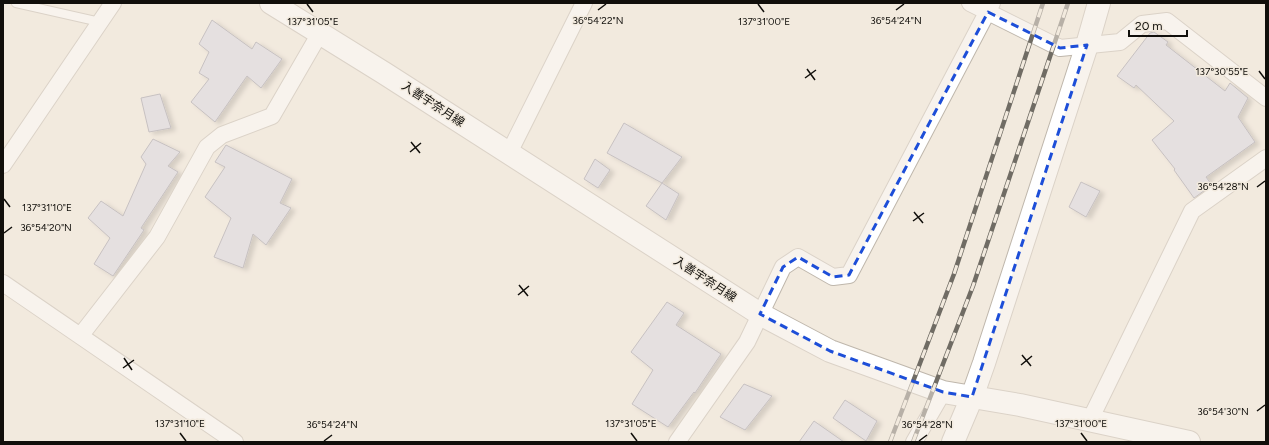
<svg xmlns="http://www.w3.org/2000/svg" width="1269" height="445" font-family="Figtree,'Noto Sans JP',sans-serif">
	<style>
		.building { fill: #d6d4e2; stroke: #92919e; filter: url(#shadow) }
		.lines { fill: none; stroke-linecap: round; stroke-linejoin: round }
		.lane-casing { stroke: #bfb7ac; stroke-width: 10 }
		.street-casing { stroke: #bfb7ac; stroke-width: 18 }
		.secondary-casing { stroke: #bfb7ac; stroke-width: 24 }
		.primary-casing { stroke: #bfb7ac; stroke-width: 24 }
		.lane { stroke: #fff; stroke-width: 8 }
		.street { stroke: #fff; stroke-width: 16 }
		.secondary { stroke: #fff; stroke-width: 22 }
		.primary { stroke: #fff; stroke-width: 22 }
		.rail-casing { stroke: #706c64; stroke-width: 4.5 }
		.rail { stroke: #f2eade; stroke-width: 3; stroke-dasharray: 9; stroke-linecap: butt }
		.marked { fill: none; stroke: #1d4ed8; stroke-width: 3; stroke-dasharray: 8 5; stroke-linejoin: round }
		.ticks { fill: none; stroke: #110f0b; stroke-width: 1.5 }
		.labels { text-anchor: middle; dominant-baseline: central; stroke-width: 3; stroke-linejoin: round; paint-order: stroke }
		.street-label { font-size: 12px; fill: #110f0b; stroke: #f2eade }
		.ticks-label { font-size: 10px; text-anchor: middle; fill: #110f0b; stroke: #f2eade; stroke-width: 3; stroke-linejoin: round; paint-order: stroke }
	</style>
	<defs>
		<filter id="shadow"><feDropShadow dx="4.5" dy="2.5" stdDeviation="2" flood-color="#0004"/></filter>
	</defs>
	<rect width="100%" height="100%" fill="#f2eade"/>
	<path class="building" d="M 212,20 L 252,49 L 256,42 L 282,59 L 261,88 L 247,76 L 215,122 L 191,102 L 209,79 L 199,73 L 209,52 L 199,44 Z
		M 1154,32 L 1168,42 L 1166,45 L 1225,91 L 1230,83 L 1248,98 L 1238,117 L 1255,142 L 1206,177 L 1212,185 L 1194,198 L 1174,170 L 1175,169 L 1152,140 L 1174,121 L 1136,85 L 1134,88 L 1117,76 L 1150,33 Z
		M 160,94 L 171,128 L 149,132 L 141,98 Z
		M 624,123 L 682,157 L 662,183 L 607,153 Z
		M 153,139 L 180,152 L 168,166 L 178,172 L 141,228 L 144,230 L 113,276 L 94,264 L 110,238 L 88,218 L 101,201 L 123,216 L 146,164 L 141,157 Z
		M 226,145 L 292,179 L 280,203 L 291,208 L 266,245 L 253,234 L 243,268 L 214,257 L 231,218 L 205,197 L 225,167 L 215,162 Z
		M 595,159 L 610,170 L 598,188 L 584,179 Z
		M 1081,182 L 1100,191 L 1086,217 L 1069,207 Z
		M 662,183 L 679,194 L 666,220 L 646,206 Z
		M 667,302 L 684,313 L 676,325 L 721,354 L 695,393 L 694,392 L 668,427 L 632,404 L 653,370 L 631,352 Z
		M 744,384 L 772,396 L 745,430 L 720,417 Z
		M 845,400 L 877,421 L 866,441 L 833,418 Z
		M 814,421 L 844,442 L 799,442 Z"/>
	<g class="lines">
		<g class="lane-casing">
			<path id="lane" d="M 16,3 L 100,22"/>
		</g>
		<g class="street-casing">
			<path id="street" d="M 970,3 L 1060,48 L 1120,42 L 1142,24 L 1167,21 L 1266,98
				M 509,153 L 584,3
				M 3,165 L 113,3
				M 3,283 L 235,442
				M 81,335 L 157,237 L 207,147 L 222,135 L 272,116 L 320,33
				M 1090,420 L 1192,211 L 1266,158
				M 677,442 L 747,342 L 783,267 L 798,257 L 833,277 L 849,275 L 992,3
				M 914,442 L 943,392"/>
		</g>
		<g class="secondary-casing">
			<path id="secondary" d="M 953,442 L 972,397 L 984,363 L 1087,45 L 1099,3"/>
		</g>
		<g class="primary-casing">
			<path id="primary" d="M 271,3 L 384,73 L 760,314 L 830,351 L 943,392 L 1020,405 L 1189,442"/>
		</g>
		<use href="#lane" class="lane"/>
		<use href="#street" class="street"/>
		<use href="#secondary" class="secondary"/>
		<use href="#primary" class="primary"/>
		<g class="rail-casing">
			<path id="rail" d="M 890,442 L 954,274 L 1043,3
				M 913,442 L 973,286 L 1068,3"/>
		</g>
		<use href="#rail" class="rail"/>
	</g>
	<path d="M0 0H1269V445H0ZM 988,12 L 1060,48 L 1087,45 L 972,397 L 943,392 L 830,351 L 760,314 L 783,267 L 798,257 L 833,277 L 849,275 Z" fill="#f2eade" fill-opacity=".55" fill-rule="evenodd"/>
	<path class="marked" d="M 988,12 L 1060,48 L 1087,45 L 972,397 L 943,392 L 830,351 L 760,314 L 783,267 L 798,257 L 833,277 L 849,275 Z"/>
	<path class="ticks" d="M 307,4 L 313,12M 758,4 L 764,12M 598,10 L 606,4M 896,10 L 904,4M 807,69 L 815,80M 1259,71 L 1265,79M 805,78 L 816,70M 411,142 L 420,153M 410,152 L 421,143M 1257,187 L 1265,181M 4,199 L 10,207M 914,212 L 923,223M 913,221 L 924,213M 4,233 L 12,227M 519,285 L 528,296M 518,295 L 529,286M 1022,355 L 1031,366M 124,358 L 132,370M 1021,365 L 1032,356M 123,368 L 134,360M 1257,411 L 1265,405M 180,433 L 186,441M 631,433 L 637,441M 1081,433 L 1087,441M 324,441 L 332,435M 919,441 L 927,435"/>
	<g class="labels">
		<g class="street-label">
			<text transform="translate(433 104) rotate(33)">入善宇奈月線</text>
			<text transform="translate(705 279) rotate(33)">入善宇奈月線</text>
		</g>
	</g>
	<g class="ticks-label">
		<text x="598" y="24">36°54'22"N</text>
		<text x="896" y="24">36°54'24"N</text>
		<text x="313" y="25">137°31'05"E</text>
		<text x="764" y="25">137°31'00"E</text>
		<text x="1222" y="75">137°30'55"E</text>
		<text x="1223" y="190">36°54'28"N</text>
		<text x="47" y="211">137°31'10"E</text>
		<text x="46" y="231">36°54'20"N</text>
		<text x="1223" y="415">36°54'30"N</text>
		<text x="180" y="427">137°31'10"E</text>
		<text x="631" y="427">137°31'05"E</text>
		<text x="1081" y="427">137°31'00"E</text>
		<text x="332" y="428">36°54'24"N</text>
		<text x="927" y="428">36°54'28"N</text>
	</g>
	<rect width="1269" height="445" fill="none" stroke="#110f0b" stroke-width="8"/>
	<path d="M1129 30v6h58v-6" fill="none" stroke="#110f0b" stroke-width="2"/>
	<text x="1135" y="30" font-size="12" fill="#110f0b" stroke="#f2eade" stroke-width="3" paint-order="stroke">20 m</text>
</svg>
